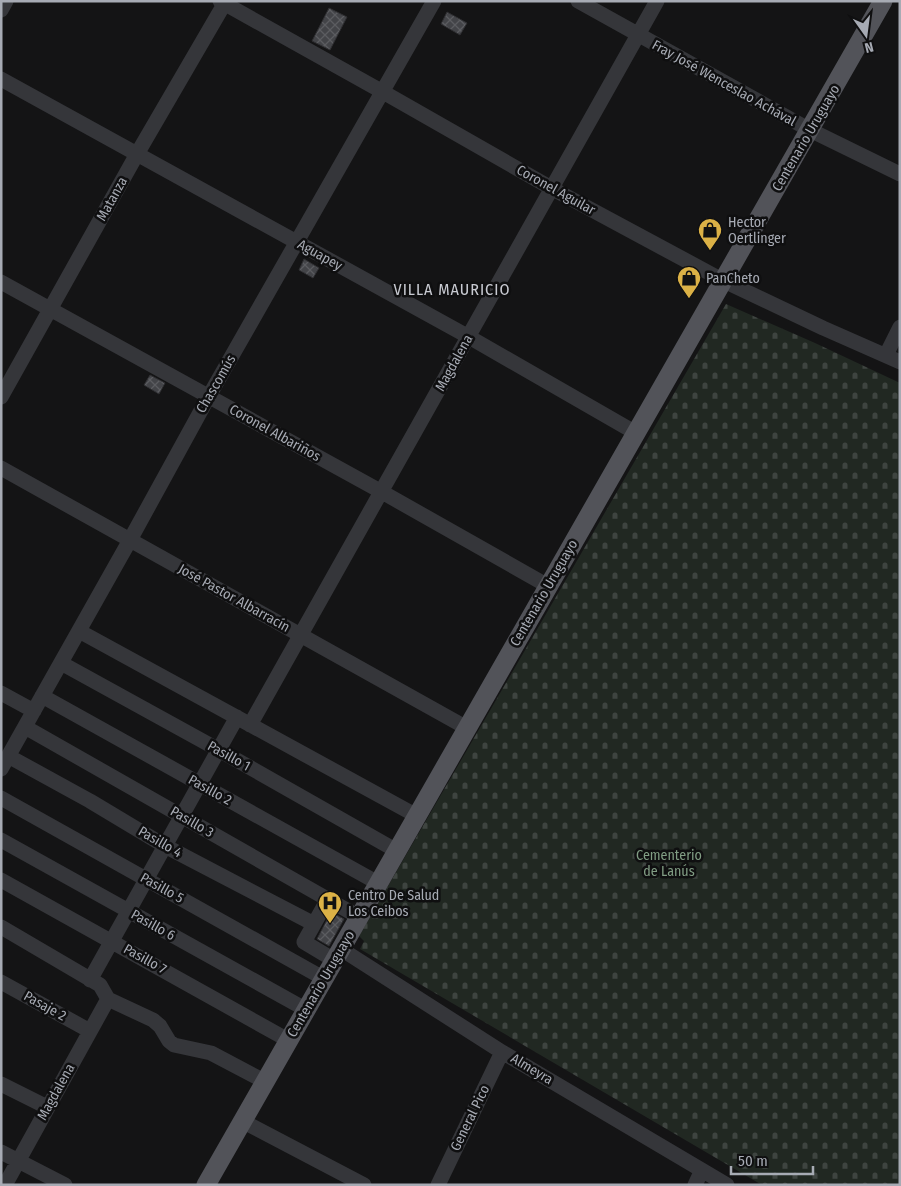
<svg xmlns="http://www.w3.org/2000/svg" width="901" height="1186" font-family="'Fira Sans Condensed',sans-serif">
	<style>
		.cemetery { fill: url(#cemetery-stones) }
		.building { fill: url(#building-cross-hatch); stroke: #2e2e31 }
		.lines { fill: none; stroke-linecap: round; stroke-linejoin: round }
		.minor { stroke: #35363a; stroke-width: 15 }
		.major { stroke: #525359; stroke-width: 19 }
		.labels { text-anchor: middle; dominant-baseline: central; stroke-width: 5; stroke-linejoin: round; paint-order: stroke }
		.street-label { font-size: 14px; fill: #a7abb4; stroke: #0f0f10 }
		.poi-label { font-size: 14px; fill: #a7abb4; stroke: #0f0f10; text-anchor: start }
		.park-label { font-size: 14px; fill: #819d84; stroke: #0f0f10 }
		.quarter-label { font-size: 16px; letter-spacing: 1px; fill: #c8cad1; stroke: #0f0f10 }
	</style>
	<defs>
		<pattern id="cemetery-stones" width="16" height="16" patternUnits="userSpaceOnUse" patternTransform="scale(1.25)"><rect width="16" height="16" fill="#212822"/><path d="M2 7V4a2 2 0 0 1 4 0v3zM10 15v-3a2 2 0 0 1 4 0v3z" fill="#3e4440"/></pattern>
		<pattern id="building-cross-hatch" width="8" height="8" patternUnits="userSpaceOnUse" patternTransform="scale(1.25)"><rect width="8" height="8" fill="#434448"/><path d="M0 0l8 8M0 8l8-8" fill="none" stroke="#5b5c60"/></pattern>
	</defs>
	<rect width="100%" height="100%" fill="#141415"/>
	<path class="cemetery" d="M 726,304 L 815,343 L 900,383 L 900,1185 L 762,1185 L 360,949 L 364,941 L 359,936 Z"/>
	<path class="building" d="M 329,8 L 347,17 L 330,50 L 312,41 Z
		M 447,12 L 467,23 L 460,35 L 441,24 Z
		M 304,259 L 319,268 L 313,278 L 299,270 Z
		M 150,375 L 165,383 L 159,394 L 144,385 Z
		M 331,912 L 344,919 L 329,946 L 317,939 Z"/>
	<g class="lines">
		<path class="minor" d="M 220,1 L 383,92 L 553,189 L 724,281 L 823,328 L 900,362
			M 578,1 L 810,130 L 900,174
			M 1,10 L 6,1
			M 1,79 L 469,337 L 636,433
			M 1,282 L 382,492 L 548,586
			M 886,355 L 900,327
			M 1,397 L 137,154 L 226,1
			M 1,468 L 467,728
			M 79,631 L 417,816
			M 61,663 L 219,750 L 397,851
			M 1,693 L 34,711
			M 42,696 L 378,883
			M 250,725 L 657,1
			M 25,727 L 359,917
			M 8,756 L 90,801 L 165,846 L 314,924
			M 1,769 L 130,540 L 209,396 L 434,1
			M 1,798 L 323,978
			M 1,840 L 305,1009
			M 1,880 L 288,1040
			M 328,899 L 304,942 L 334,960
			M 1,927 L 100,985 L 108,999 L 153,1020 L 160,1026 L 169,1041 L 174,1045 L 211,1053 L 264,1081
			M 341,949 L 502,1052 L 727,1185
			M 90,980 L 237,717
			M 1,982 L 90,1031
			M 1,1084 L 47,1107
			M 242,1121 L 364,1185
			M 1,1152 L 65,1185
			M 5,1185 L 108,999
			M 438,1185 L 502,1052
			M 695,1185 L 702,1170"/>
		<path class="major" d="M 206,1185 L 883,1"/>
	</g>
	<defs>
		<g id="shop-pin" transform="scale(1.25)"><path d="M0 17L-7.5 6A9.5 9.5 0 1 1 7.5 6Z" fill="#dbb146" stroke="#0f0f10"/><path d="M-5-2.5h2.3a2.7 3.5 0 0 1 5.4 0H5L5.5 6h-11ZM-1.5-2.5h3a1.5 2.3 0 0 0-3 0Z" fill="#111"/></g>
		<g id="hospital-pin" transform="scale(1.25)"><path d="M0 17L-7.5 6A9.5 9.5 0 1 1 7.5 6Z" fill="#dbb146" stroke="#0f0f10"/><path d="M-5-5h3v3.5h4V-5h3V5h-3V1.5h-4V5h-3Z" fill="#111"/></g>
	</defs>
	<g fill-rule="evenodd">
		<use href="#shop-pin" x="710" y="230"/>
		<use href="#shop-pin" x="689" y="278"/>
		<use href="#hospital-pin" x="330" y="903"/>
	</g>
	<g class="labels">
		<g class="street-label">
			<text transform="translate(724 83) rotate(29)">Fray José Wenceslao Achával</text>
			<text transform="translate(806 138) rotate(-60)">Centenario Uruguayo</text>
			<text transform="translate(556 190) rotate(29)">Coronel Aguilar</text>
			<text transform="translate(112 199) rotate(-61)">Matanza</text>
			<text transform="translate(320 255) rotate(29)">Aguapey</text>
			<text transform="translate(454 363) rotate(-61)">Magdalena</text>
			<text transform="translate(216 384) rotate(-60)">Chascomús</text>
			<text transform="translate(275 433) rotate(29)">Coronel Albariños</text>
			<text transform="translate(544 593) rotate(-60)">Centenario Uruguayo</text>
			<text transform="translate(234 598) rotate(29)">José Pastor Albarracín</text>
			<text transform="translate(229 756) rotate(29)">Pasillo 1</text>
			<text transform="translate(210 790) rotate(29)">Pasillo 2</text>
			<text transform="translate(192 822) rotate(30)">Pasillo 3</text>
			<text transform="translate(160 842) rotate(30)">Pasillo 4</text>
			<text transform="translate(162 888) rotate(29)">Pasillo 5</text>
			<text transform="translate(153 925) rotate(29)">Pasillo 6</text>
			<text transform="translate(145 959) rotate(29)">Pasillo 7</text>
			<text transform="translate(321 984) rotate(-60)">Centenario Uruguayo</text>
			<text transform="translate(45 1006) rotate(29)">Pasaje 2</text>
			<text transform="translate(532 1069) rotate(31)">Almeyra</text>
			<text transform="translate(56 1092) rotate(-61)">Magdalena</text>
			<text transform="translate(470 1118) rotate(-64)">General Pico</text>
		</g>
		<g class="poi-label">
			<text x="728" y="222">Hector<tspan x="728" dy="16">Oertlinger</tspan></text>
			<text x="706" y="278">PanCheto</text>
			<text x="348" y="895">Centro De Salud<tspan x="348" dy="16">Los Ceibos</tspan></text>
		</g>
		<g class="park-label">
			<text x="669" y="855">Cementerio<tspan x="669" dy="16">de Lanús</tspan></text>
		</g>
		<g class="quarter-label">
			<text x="452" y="289">VILLA MAURICIO</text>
		</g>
	</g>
	<rect width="901" height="1186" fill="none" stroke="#a7abb4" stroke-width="5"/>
	<g transform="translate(866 35) rotate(166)" stroke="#0f0f10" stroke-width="4" paint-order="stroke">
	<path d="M0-4L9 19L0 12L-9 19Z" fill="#a7abb4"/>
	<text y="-8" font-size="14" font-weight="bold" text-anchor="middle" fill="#a7abb4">N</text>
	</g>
	<path d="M731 1166v8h82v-8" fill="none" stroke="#a7abb4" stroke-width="2.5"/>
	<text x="738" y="1166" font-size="15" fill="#a7abb4" stroke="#0f0f10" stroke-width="4" paint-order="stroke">50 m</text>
</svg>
